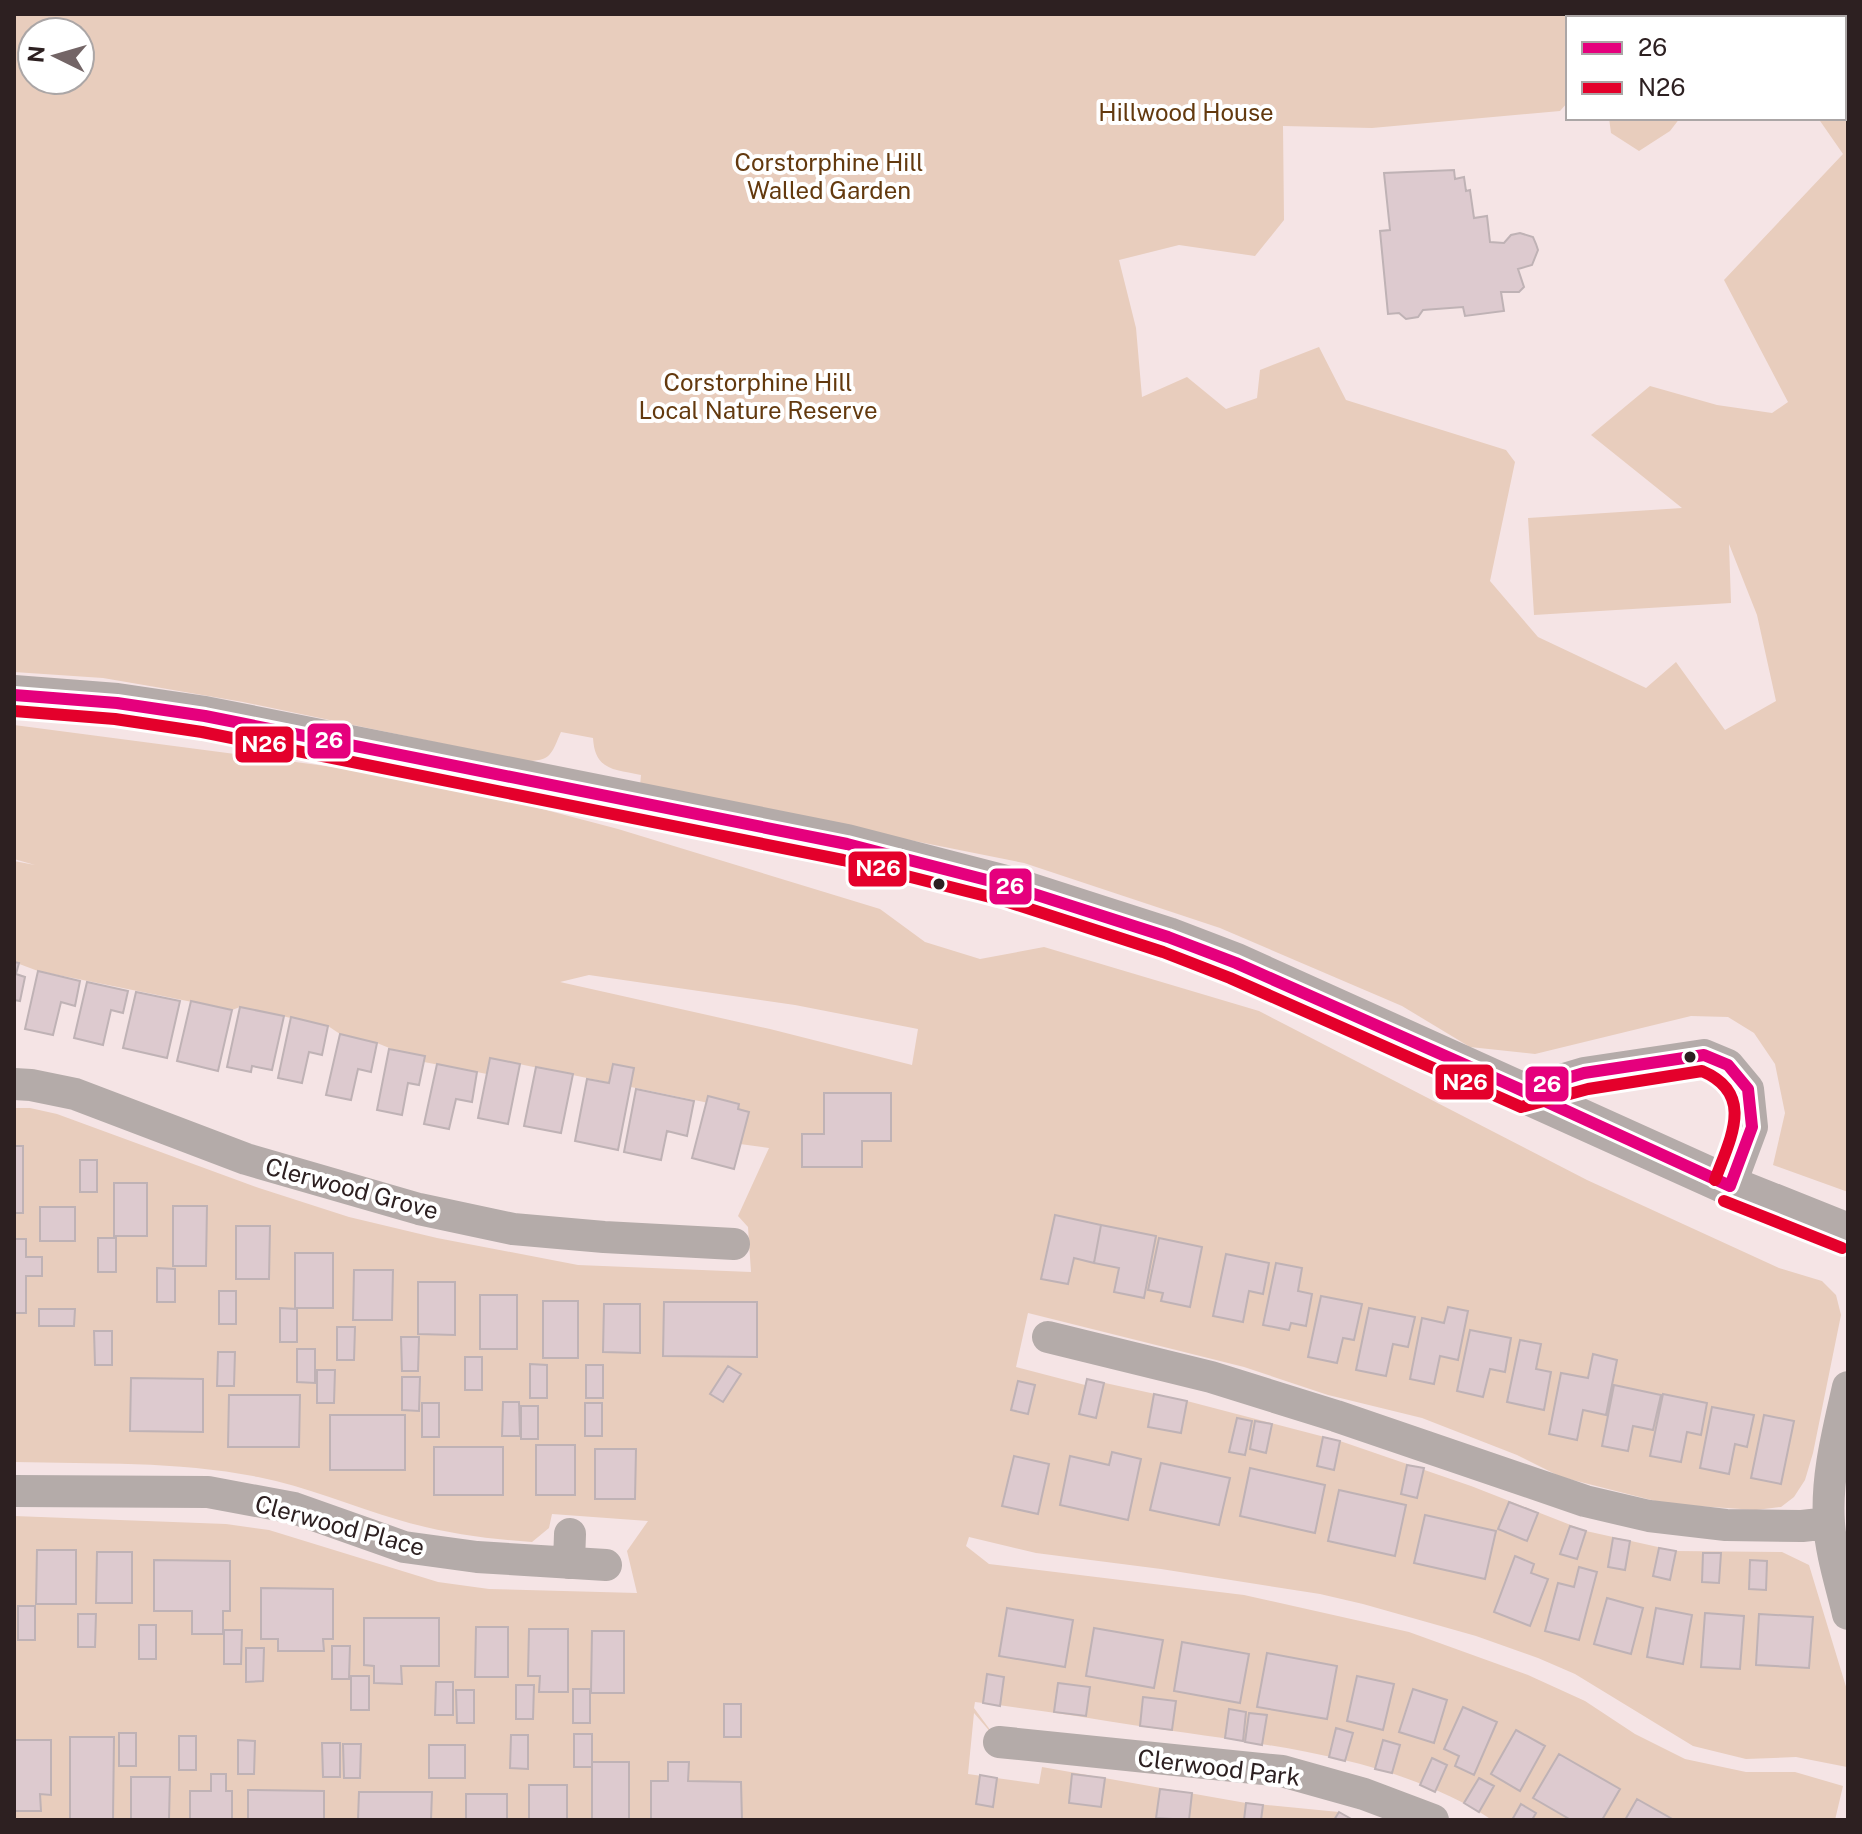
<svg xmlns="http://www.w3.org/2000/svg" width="1862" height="1834" font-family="'Public Sans',sans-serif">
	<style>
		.green { fill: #e8cdbd; fill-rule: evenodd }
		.building { fill: #ddcacf; stroke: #bfb2b5; stroke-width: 2 }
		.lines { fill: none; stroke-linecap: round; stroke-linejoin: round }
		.minor { stroke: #b4aba9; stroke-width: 32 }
		.tertiary { stroke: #b4aba9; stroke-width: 40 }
		.bus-1-casing { stroke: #fff; stroke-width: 18 }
		.bus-2-casing { stroke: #fff; stroke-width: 18 }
		.bus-1 { stroke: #e5007d; stroke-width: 12 }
		.bus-2 { stroke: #e4002b; stroke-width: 12 }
		.bus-dot { fill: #2d2021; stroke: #fff; stroke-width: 3 }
		.labels { text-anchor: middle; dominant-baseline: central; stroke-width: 8; stroke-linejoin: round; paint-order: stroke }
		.park-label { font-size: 24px; fill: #63390e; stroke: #fff }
		.street-label { font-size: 24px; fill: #2d2021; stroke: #fff }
		.line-badge { stroke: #fff; stroke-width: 3 }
		.badge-label { font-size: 22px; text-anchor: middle; font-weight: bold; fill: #fff }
	</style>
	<rect width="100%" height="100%" fill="#f5e4e5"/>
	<path class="green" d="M 14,14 L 1848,14 L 1848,1192 L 1773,1165 L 1785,1113 L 1775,1064 L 1754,1033 L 1728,1017 L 1691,1016 L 1535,1054 L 1470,1047 L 1402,1006 L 1220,928 L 1024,863 L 640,786 L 641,775 C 614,769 595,771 593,738 L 561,732 C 551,755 551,761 525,761 L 243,702 L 103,678 L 14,672 ZM 1568,18 L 1844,18 L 1844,118 L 1818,118 L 1843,154 L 1724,280 L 1788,402 L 1772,413 L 1717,405 L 1650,386 L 1591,435 L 1682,508 L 1528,518 L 1534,615 L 1731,603 L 1729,544 L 1757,615 L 1776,701 L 1725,730 L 1676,662 L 1646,688 L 1538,637 L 1490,581 L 1515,462 L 1506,450 L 1346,400 L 1319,347 L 1260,370 L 1257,398 L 1226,409 L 1187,377 L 1142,397 L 1136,328 L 1119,260 L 1179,245 L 1255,256 L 1284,220 L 1283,126 L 1372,128 L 1560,111 L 1568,102 ZM 32,32 L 80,32 L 80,80 L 32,80 Z
		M 1609,118 L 1680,118 L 1670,131 L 1639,151 L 1611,133 Z
		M 14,725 L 432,780 L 618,829 L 880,909 L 925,942 L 980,959 L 1044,947 L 1259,1011 L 1587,1180 L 1779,1268 L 1822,1281 L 1836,1295 L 1841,1315 L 1813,1453 L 1805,1480 L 1794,1497 L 1781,1507 L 1756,1510 L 1667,1504 L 1561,1477 L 1517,1455 L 1422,1418 L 1328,1395 L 1244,1367 L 1028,1313 L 1016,1367 L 1085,1385 L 1087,1379 L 1187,1401 L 1340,1441 L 1471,1486 L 1586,1531 L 1676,1551 L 1782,1552 L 1809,1565 L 1847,1690 L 1847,1767 L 1796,1757 L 1746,1759 L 1693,1746 L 1575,1674 L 1538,1658 L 1476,1636 L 1363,1604 L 1320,1594 L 1161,1569 L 1036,1553 L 969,1537 L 966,1546 L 989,1564 L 1244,1595 L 1409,1632 L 1528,1675 L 1585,1701 L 1635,1734 L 1685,1759 L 1746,1772 L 1795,1772 L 1843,1786 L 1835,1820 L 1492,1820 C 1392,1754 1255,1744 1139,1726 C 1085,1717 1030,1709 975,1702 L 974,1708 L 999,1742 L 974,1713 L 968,1774 L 1039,1784 L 1042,1767 L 1246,1803 L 1339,1812 L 1353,1820 L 14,1820 L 14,1516 L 226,1524 L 269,1530 L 438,1582 L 489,1589 L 637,1593 L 627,1551 L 648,1521 L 552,1514 L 549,1528 L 532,1542 C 487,1539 443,1533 399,1520 C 353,1507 306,1486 258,1477 C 178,1461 96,1464 14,1462 L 14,1108 L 30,1108 L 57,1114 L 259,1188 L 349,1217 L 437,1238 L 578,1265 L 751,1272 L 748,1227 L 738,1216 L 769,1148 L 740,1144 L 738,1109 L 490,1058 L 487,1074 L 424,1062 L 377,1043 L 340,1034 L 328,1026 L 240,1007 L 232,1010 L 38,971 L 14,962 L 14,861 L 35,865 L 14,859 ZM 589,975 L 795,1005 L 918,1029 L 912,1065 L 770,1029 L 560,982 Z"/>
	<path class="building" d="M 1454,170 L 1455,179 L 1464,177 L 1466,191 L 1470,190 L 1474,218 L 1487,216 L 1490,242 L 1504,243 L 1511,235 L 1520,233 L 1533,237 L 1536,244 L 1538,250 L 1532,265 L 1518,269 L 1524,287 L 1519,292 L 1501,292 L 1504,311 L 1465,316 L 1463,307 L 1423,310 L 1418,317 L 1406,319 L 1399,313 L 1388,314 L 1380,231 L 1390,230 L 1384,173 Z
		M 14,962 L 19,963 L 16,974 L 25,977 L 20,1001 L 14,1000 Z
		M 38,971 L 80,981 L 75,1006 L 61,1002 L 53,1035 L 25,1029 Z
		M 87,982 L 128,991 L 123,1013 L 111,1010 L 103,1045 L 74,1038 Z
		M 136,992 L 180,1001 L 167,1058 L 123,1048 Z
		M 191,1001 L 232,1010 L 218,1071 L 177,1061 Z
		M 240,1007 L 284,1016 L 272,1070 L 252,1066 L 251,1072 L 227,1067 Z
		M 291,1017 L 328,1026 L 322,1055 L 309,1052 L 302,1083 L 278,1078 Z
		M 340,1034 L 377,1043 L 371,1072 L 358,1069 L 351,1100 L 326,1095 Z
		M 389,1049 L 425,1056 L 419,1085 L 408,1083 L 402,1115 L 377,1110 Z
		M 490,1058 L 520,1064 L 508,1124 L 478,1118 Z
		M 437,1064 L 477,1072 L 472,1102 L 456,1099 L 449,1129 L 424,1124 Z
		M 613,1064 L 634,1068 L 618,1150 L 575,1141 L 587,1079 L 609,1083 Z
		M 536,1067 L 573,1074 L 561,1133 L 524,1126 Z
		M 636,1089 L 694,1101 L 687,1136 L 667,1131 L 661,1160 L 624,1152 Z
		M 824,1093 L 891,1093 L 891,1141 L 862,1141 L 862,1167 L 802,1167 L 802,1134 L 824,1134 Z
		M 708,1096 L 739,1104 L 738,1109 L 749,1112 L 734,1169 L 692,1158 Z
		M 14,1146 L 23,1146 L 23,1213 L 14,1213 Z
		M 80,1160 L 97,1160 L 97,1192 L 80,1192 Z
		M 114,1183 L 147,1183 L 147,1236 L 114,1236 Z
		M 173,1206 L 207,1206 L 206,1266 L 173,1266 Z
		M 40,1207 L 75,1207 L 75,1241 L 40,1241 Z
		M 1055,1215 L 1101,1225 L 1094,1263 L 1074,1258 L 1068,1284 L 1041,1279 Z
		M 1101,1225 L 1156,1236 L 1144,1298 L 1114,1292 L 1119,1268 L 1094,1263 Z
		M 236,1226 L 270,1226 L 269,1279 L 236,1279 Z
		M 98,1238 L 116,1238 L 116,1272 L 98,1272 Z
		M 1159,1238 L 1202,1247 L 1190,1307 L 1161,1301 L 1163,1293 L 1148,1290 Z
		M 14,1239 L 26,1239 L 26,1257 L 42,1257 L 42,1276 L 26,1276 L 26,1313 L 14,1313 Z
		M 295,1253 L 333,1253 L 333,1308 L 295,1308 Z
		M 1226,1254 L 1269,1263 L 1263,1294 L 1249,1291 L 1243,1322 L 1213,1316 Z
		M 1276,1263 L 1302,1268 L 1298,1291 L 1312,1294 L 1306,1326 L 1291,1323 L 1289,1330 L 1263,1325 Z
		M 157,1268 L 175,1269 L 175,1302 L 157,1302 Z
		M 354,1270 L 393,1270 L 392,1320 L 353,1320 Z
		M 418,1282 L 455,1282 L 455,1335 L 418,1334 Z
		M 219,1291 L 236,1291 L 236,1324 L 219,1324 Z
		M 480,1295 L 517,1295 L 517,1349 L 480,1349 Z
		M 1321,1296 L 1362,1304 L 1354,1340 L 1343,1338 L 1337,1363 L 1308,1357 Z
		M 543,1301 L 578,1301 L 578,1358 L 543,1358 Z
		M 664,1302 L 757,1302 L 757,1357 L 663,1356 Z
		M 604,1304 L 640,1304 L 640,1353 L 603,1352 Z
		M 1448,1307 L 1468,1311 L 1458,1360 L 1440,1356 L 1434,1384 L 1410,1379 L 1422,1318 L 1444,1323 Z
		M 280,1308 L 297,1309 L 297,1342 L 280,1342 Z
		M 1369,1308 L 1415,1317 L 1408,1347 L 1393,1344 L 1386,1376 L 1356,1370 Z
		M 39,1309 L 75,1309 L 74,1326 L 39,1326 Z
		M 337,1327 L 355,1327 L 354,1360 L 337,1360 Z
		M 1470,1330 L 1511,1338 L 1505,1372 L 1490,1369 L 1483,1397 L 1457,1391 Z
		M 94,1331 L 112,1331 L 112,1365 L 95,1365 Z
		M 401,1337 L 419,1337 L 418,1371 L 402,1371 Z
		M 1520,1340 L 1541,1344 L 1536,1369 L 1551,1372 L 1544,1410 L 1507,1402 Z
		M 297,1349 L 315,1349 L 315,1383 L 297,1382 Z
		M 218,1352 L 235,1352 L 234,1386 L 217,1386 Z
		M 1593,1354 L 1617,1360 L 1606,1415 L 1583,1410 L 1577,1440 L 1549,1434 L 1561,1373 L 1588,1378 Z
		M 465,1357 L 482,1357 L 482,1390 L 465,1390 Z
		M 530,1364 L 547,1365 L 547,1398 L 530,1398 Z
		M 586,1365 L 603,1365 L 603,1398 L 586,1398 Z
		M 728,1366 L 741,1374 L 723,1402 L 710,1394 Z
		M 317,1370 L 335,1370 L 334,1403 L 317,1403 Z
		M 402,1377 L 420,1377 L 419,1411 L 402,1410 Z
		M 131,1378 L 203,1379 L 203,1432 L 130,1431 Z
		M 1087,1379 L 1104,1383 L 1096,1418 L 1079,1414 Z
		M 1018,1381 L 1035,1385 L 1028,1414 L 1011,1410 Z
		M 1614,1385 L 1661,1395 L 1653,1430 L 1633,1426 L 1628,1451 L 1602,1446 Z
		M 1154,1394 L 1187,1401 L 1181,1433 L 1148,1427 Z
		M 1663,1394 L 1707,1403 L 1701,1435 L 1687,1432 L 1681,1462 L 1650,1456 Z
		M 229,1395 L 300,1395 L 299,1447 L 228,1447 Z
		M 503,1402 L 519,1402 L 520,1436 L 502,1436 Z
		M 422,1403 L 439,1403 L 439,1437 L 422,1437 Z
		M 585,1403 L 602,1403 L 602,1436 L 585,1436 Z
		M 521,1406 L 538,1406 L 538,1439 L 521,1439 Z
		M 1712,1407 L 1754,1415 L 1747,1447 L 1735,1444 L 1729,1474 L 1700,1468 Z
		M 330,1415 L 405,1415 L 405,1470 L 330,1470 Z
		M 1764,1415 L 1794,1421 L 1781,1484 L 1751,1478 Z
		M 1237,1418 L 1252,1421 L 1245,1455 L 1229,1452 Z
		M 1255,1421 L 1272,1424 L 1266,1453 L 1250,1449 Z
		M 1323,1437 L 1340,1441 L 1334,1470 L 1317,1466 Z
		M 536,1445 L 575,1445 L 575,1495 L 536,1495 Z
		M 434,1447 L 503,1447 L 503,1495 L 434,1495 Z
		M 595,1449 L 636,1449 L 635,1499 L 595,1499 Z
		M 1112,1452 L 1141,1459 L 1128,1520 L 1060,1505 L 1070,1456 L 1109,1465 Z
		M 1014,1456 L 1049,1464 L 1038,1514 L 1002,1506 Z
		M 1161,1463 L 1230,1478 L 1219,1525 L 1150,1510 Z
		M 1407,1465 L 1424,1468 L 1417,1498 L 1401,1494 Z
		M 1250,1468 L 1325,1485 L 1315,1533 L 1240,1516 Z
		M 1339,1490 L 1406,1505 L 1395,1556 L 1328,1541 Z
		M 1509,1502 L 1538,1513 L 1527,1541 L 1498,1529 Z
		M 1425,1515 L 1496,1531 L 1485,1579 L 1414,1563 Z
		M 1570,1526 L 1586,1531 L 1577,1559 L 1560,1554 Z
		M 1613,1538 L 1630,1541 L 1625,1570 L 1608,1567 Z
		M 1659,1548 L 1676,1551 L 1670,1580 L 1653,1576 Z
		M 37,1550 L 76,1550 L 76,1604 L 36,1604 Z
		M 97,1552 L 132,1552 L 132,1603 L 96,1603 Z
		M 1703,1553 L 1721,1553 L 1719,1583 L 1702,1582 Z
		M 1515,1556 L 1534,1564 L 1531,1573 L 1548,1579 L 1530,1626 L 1494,1612 Z
		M 154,1560 L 230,1561 L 230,1611 L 223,1611 L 223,1634 L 192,1634 L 192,1611 L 154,1611 Z
		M 1750,1560 L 1767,1561 L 1766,1590 L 1749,1589 Z
		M 1579,1567 L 1597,1572 L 1579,1640 L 1545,1631 L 1558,1583 L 1574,1587 Z
		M 261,1588 L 333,1589 L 333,1639 L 323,1639 L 324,1651 L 278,1651 L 278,1639 L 261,1639 Z
		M 1607,1598 L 1643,1608 L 1631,1654 L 1594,1644 Z
		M 18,1606 L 35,1606 L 35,1640 L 18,1640 Z
		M 1007,1608 L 1073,1620 L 1065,1667 L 999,1656 Z
		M 1656,1608 L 1692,1615 L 1683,1664 L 1647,1657 Z
		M 1705,1613 L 1744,1616 L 1740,1669 L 1701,1667 Z
		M 78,1614 L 96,1614 L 95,1647 L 78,1647 Z
		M 1759,1614 L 1813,1617 L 1809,1668 L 1756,1665 Z
		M 364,1618 L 439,1618 L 439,1666 L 401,1666 L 402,1684 L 374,1683 L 374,1666 L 364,1665 Z
		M 139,1625 L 156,1625 L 156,1659 L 139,1659 Z
		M 476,1627 L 508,1627 L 508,1677 L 475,1677 Z
		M 1094,1628 L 1163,1640 L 1154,1688 L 1086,1676 Z
		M 529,1629 L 568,1629 L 568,1692 L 539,1692 L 540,1676 L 528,1676 Z
		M 224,1630 L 242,1630 L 241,1664 L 224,1664 Z
		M 592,1631 L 624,1631 L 624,1693 L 591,1693 Z
		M 1182,1642 L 1249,1654 L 1240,1703 L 1174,1691 Z
		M 332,1646 L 350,1646 L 349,1679 L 332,1679 Z
		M 246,1648 L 264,1648 L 263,1681 L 246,1682 Z
		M 1267,1653 L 1337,1666 L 1327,1719 L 1257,1707 Z
		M 987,1674 L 1004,1677 L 1000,1706 L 983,1703 Z
		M 351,1676 L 369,1676 L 369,1710 L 351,1710 Z
		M 1357,1676 L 1394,1684 L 1383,1730 L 1347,1721 Z
		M 436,1682 L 453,1682 L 453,1715 L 435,1715 Z
		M 1058,1683 L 1090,1687 L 1086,1716 L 1054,1712 Z
		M 516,1685 L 534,1685 L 533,1719 L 516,1719 Z
		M 573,1689 L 590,1689 L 590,1723 L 573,1723 Z
		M 1413,1689 L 1447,1700 L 1434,1743 L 1399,1732 Z
		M 456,1690 L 474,1690 L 474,1723 L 457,1723 Z
		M 1143,1697 L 1176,1701 L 1172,1730 L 1140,1726 Z
		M 724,1704 L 741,1704 L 741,1737 L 724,1737 Z
		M 1463,1707 L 1497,1722 L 1474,1775 L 1455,1766 L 1459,1756 L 1444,1749 Z
		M 1229,1709 L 1246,1712 L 1243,1741 L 1225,1738 Z
		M 1249,1713 L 1267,1715 L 1262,1745 L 1245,1742 Z
		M 1336,1728 L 1353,1733 L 1345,1761 L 1329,1757 Z
		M 1516,1730 L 1545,1746 L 1520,1791 L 1491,1774 Z
		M 119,1733 L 136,1733 L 136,1766 L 119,1766 Z
		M 574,1734 L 592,1734 L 592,1767 L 574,1767 Z
		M 511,1735 L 528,1735 L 528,1769 L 510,1768 Z
		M 179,1736 L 196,1736 L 196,1770 L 179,1770 Z
		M 70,1737 L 114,1737 L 113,1820 L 70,1820 Z
		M 14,1740 L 51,1740 L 51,1795 L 40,1794 L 41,1811 L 14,1811 Z
		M 238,1740 L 255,1741 L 254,1774 L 238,1774 Z
		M 1383,1740 L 1400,1745 L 1392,1773 L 1375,1769 Z
		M 322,1743 L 340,1743 L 340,1777 L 323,1777 Z
		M 343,1744 L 361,1744 L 360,1778 L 344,1778 Z
		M 429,1745 L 465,1745 L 465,1778 L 429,1778 Z
		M 1559,1754 L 1620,1789 L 1602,1820 L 1571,1820 L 1533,1798 Z
		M 1432,1758 L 1447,1765 L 1435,1792 L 1420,1785 Z
		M 592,1762 L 629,1762 L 629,1820 L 592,1820 Z
		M 668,1762 L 689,1762 L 688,1781 L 741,1782 L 742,1820 L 651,1820 L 651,1781 L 668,1781 Z
		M 211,1774 L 226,1774 L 226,1791 L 232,1791 L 232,1820 L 190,1820 L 190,1791 L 211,1791 Z
		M 1072,1774 L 1105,1778 L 1101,1807 L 1069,1803 Z
		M 980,1775 L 997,1778 L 993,1807 L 976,1804 Z
		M 131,1777 L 170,1777 L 169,1820 L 131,1820 Z
		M 1479,1778 L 1494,1786 L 1479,1812 L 1464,1803 Z
		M 529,1785 L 567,1785 L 567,1820 L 529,1820 Z
		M 1160,1789 L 1192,1793 L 1189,1820 L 1156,1818 Z
		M 248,1790 L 324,1791 L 324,1820 L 248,1820 Z
		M 359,1792 L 432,1792 L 431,1820 L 358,1820 Z
		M 466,1794 L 507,1794 L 507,1820 L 466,1820 Z
		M 1637,1799 L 1674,1820 L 1625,1820 Z
		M 1246,1803 L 1263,1805 L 1261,1820 L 1244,1820 Z
		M 1521,1804 L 1536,1813 L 1532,1820 L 1512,1820 Z
		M 1339,1812 L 1353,1820 L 1334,1820 Z"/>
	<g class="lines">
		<path class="minor" d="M 14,1084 L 31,1085 L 75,1094 L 246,1159 L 419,1209 L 513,1229 L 604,1237 L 734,1244
			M 1524,1091 L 1584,1073 L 1704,1055 L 1728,1065 L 1748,1089 L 1752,1127 L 1730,1186
			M 1048,1337 L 1211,1377 L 1336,1416 L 1585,1501 L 1649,1516 L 1726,1525 L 1802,1526 L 1829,1523
			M 1848,1387 C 1838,1432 1826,1476 1829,1523 C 1831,1554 1841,1584 1848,1614
			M 14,1491 L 208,1492 L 294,1508 L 404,1547 L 477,1557 L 606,1565
			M 569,1563 L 570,1534
			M 999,1742 L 1282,1771 L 1364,1794 L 1433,1820"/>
		<path class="tertiary" d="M 14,695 L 117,703 L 205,716 L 847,844 L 1006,885 L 1168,937 L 1236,963 L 1730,1186 L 1848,1233"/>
		<g class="bus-1-casing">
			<path id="bus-1" d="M 14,695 L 117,703 L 205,716 L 847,844 L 1006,885 L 1168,937 L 1236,963 L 1524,1091 L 1584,1073 L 1704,1055 L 1728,1065 L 1748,1089 L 1752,1127 L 1730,1186
				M 1497,1079 L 1730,1186"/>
		</g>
		<g class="bus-2-casing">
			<path id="bus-2" d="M 14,711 L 115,719 L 202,732 L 843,860 L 1002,900 L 1163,952 L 1230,978 L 1521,1107 L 1588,1089 L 1702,1071 C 1756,1094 1730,1139 1715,1180
				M 1724,1201 L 1842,1248"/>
		</g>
		<use href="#bus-1" class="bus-1"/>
		<use href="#bus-2" class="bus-2"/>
	</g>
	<g class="bus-dot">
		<circle cx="939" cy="884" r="7"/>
		<circle cx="1690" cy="1057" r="7"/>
	</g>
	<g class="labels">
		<g class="park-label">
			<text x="1186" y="112">Hillwood House</text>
			<text x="829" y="162">Corstorphine Hill<tspan x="829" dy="28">Walled Garden</tspan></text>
			<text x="758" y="382">Corstorphine Hill<tspan x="758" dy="28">Local Nature Reserve</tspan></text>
		</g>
		<g class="street-label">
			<text transform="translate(352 1188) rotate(15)">Clerwood Grove</text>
			<text transform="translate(340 1525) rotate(15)">Clerwood Place</text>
			<text transform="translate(1219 1767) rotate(7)">Clerwood Park</text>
		</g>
	</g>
	<g class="line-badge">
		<rect x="306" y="722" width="46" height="38" rx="8" fill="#e5007d"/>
		<rect x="234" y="725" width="61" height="39" rx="8" fill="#e4002b"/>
		<rect x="847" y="850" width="61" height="38" rx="8" fill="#e4002b"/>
		<rect x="988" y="867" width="45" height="39" rx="8" fill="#e5007d"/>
		<rect x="1434" y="1063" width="61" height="38" rx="8" fill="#e4002b"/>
		<rect x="1524" y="1065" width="46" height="38" rx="8" fill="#e5007d"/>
	</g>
	<g class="badge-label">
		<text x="329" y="748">26</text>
		<text x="264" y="752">N26</text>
		<text x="878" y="876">N26</text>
		<text x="1010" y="894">26</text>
		<text x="1465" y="1090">N26</text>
		<text x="1547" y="1092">26</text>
	</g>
	<rect width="1862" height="1834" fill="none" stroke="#2d2021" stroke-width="32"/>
	<rect x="1566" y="16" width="280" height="104" fill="#ffffff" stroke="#aba6a6" stroke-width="2"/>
	<rect x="1582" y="42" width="40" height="12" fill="#e5007d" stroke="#aba6a6" stroke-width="2"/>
	<text x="1638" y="56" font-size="24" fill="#2d2021">26</text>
	<rect x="1582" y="82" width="40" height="12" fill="#e4002b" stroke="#aba6a6" stroke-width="2"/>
	<text x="1638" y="96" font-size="24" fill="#2d2021">N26</text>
	<g transform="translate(56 56) rotate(275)"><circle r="38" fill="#ffffff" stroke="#aba6a6" stroke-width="2"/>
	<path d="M0-6L14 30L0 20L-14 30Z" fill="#736566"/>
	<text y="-12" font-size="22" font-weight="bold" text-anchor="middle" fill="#2d2021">N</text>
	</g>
</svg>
